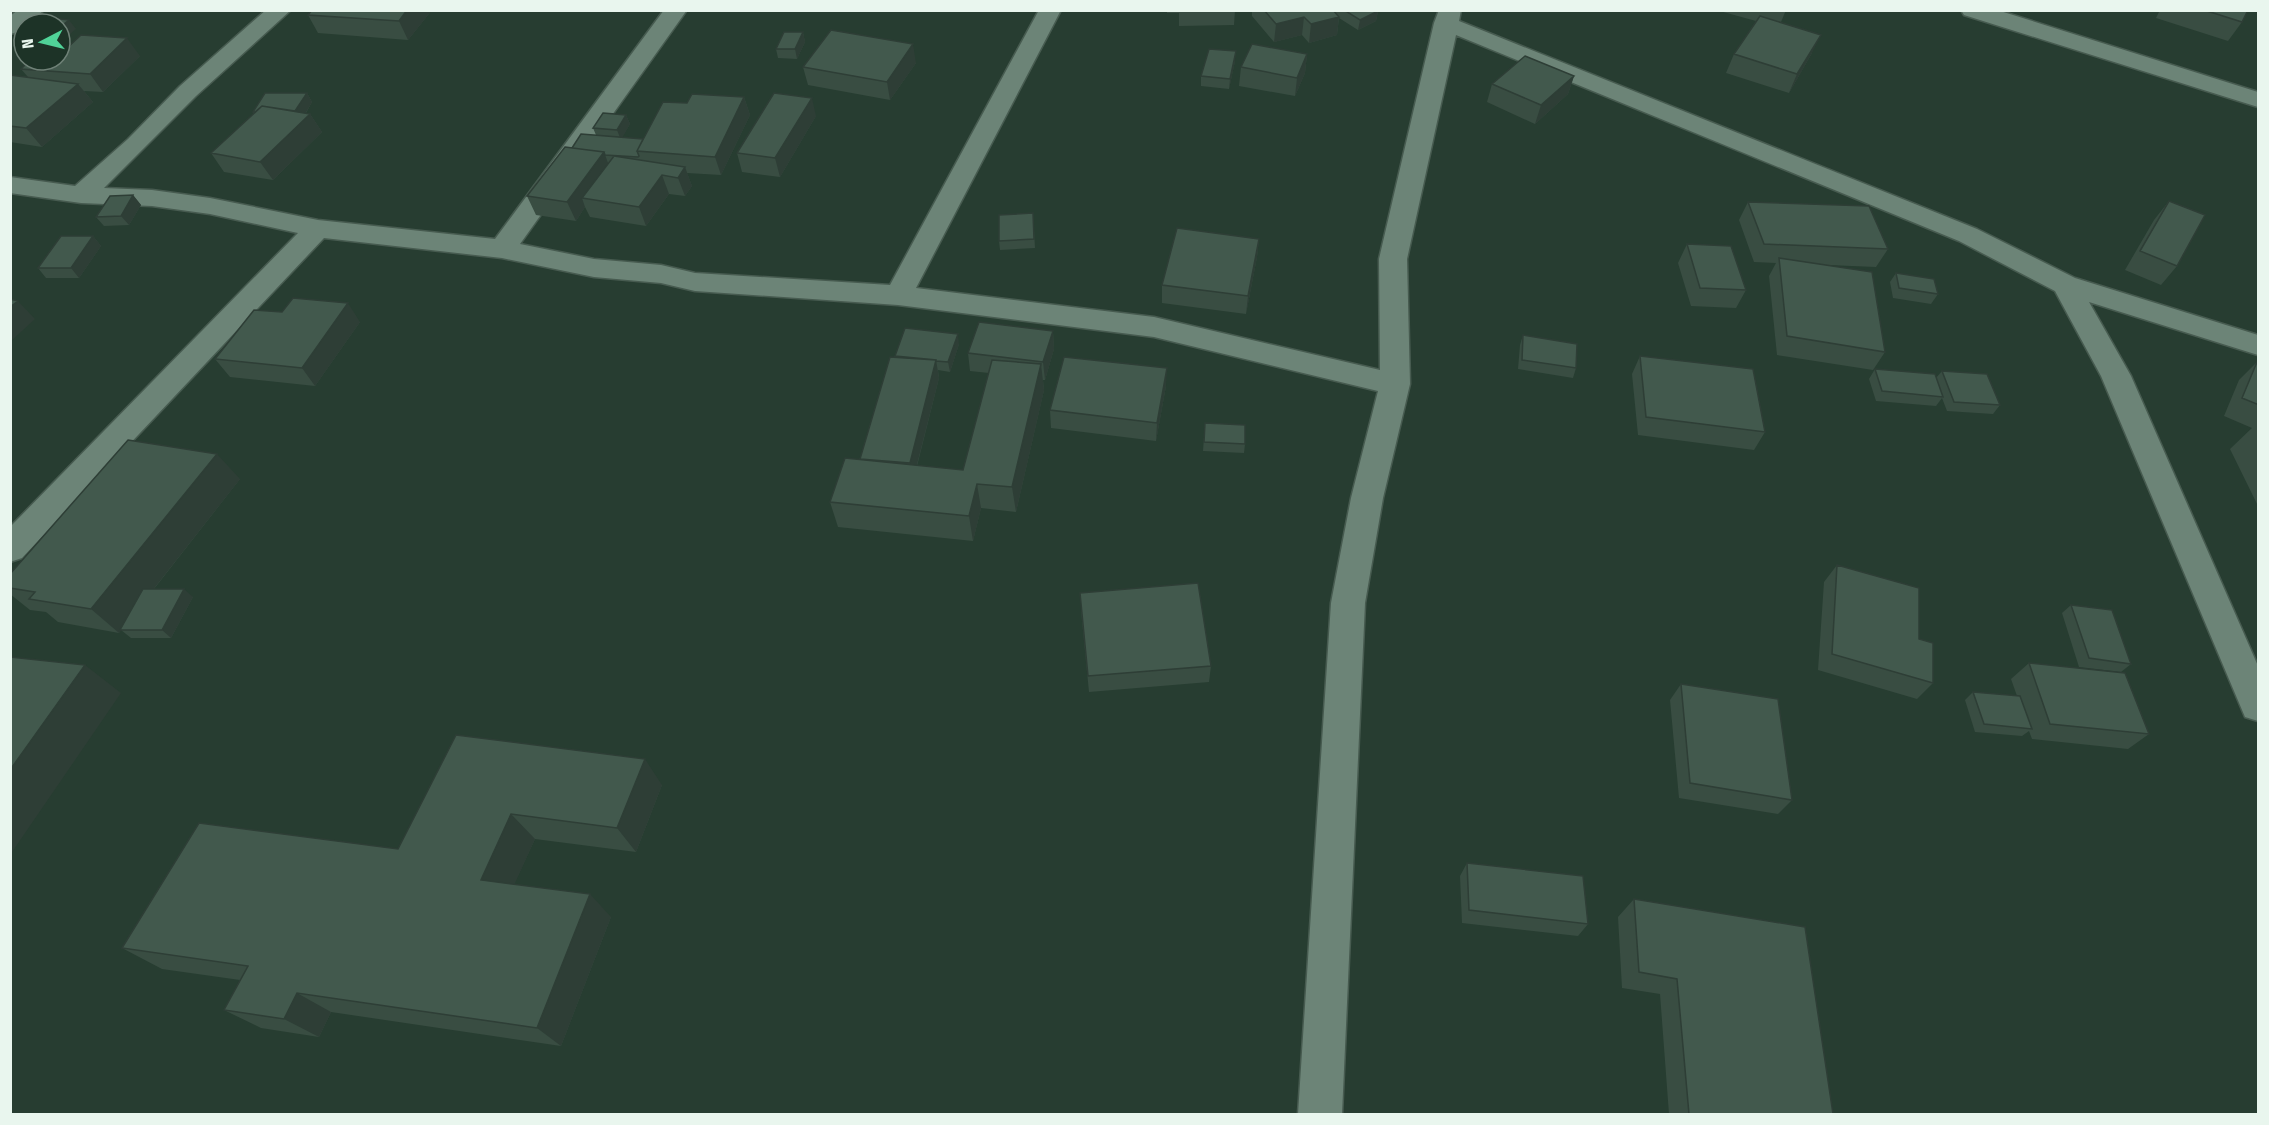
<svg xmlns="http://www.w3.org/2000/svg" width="2269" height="1125" font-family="'Fira Sans Condensed',sans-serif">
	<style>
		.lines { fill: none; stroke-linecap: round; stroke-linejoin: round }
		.minor-casing { stroke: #475b50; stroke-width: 3 }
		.minor { fill: #6c8477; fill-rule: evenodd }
		.wall { fill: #394d42 }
		.shaded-wall { fill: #2e3e36 }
		.building { fill: #42594d; stroke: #2e3e36; stroke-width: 1.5 }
	</style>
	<rect width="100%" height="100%" fill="#273d31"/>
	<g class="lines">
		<g class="minor-casing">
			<path id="minor" d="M 18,10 L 44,10 L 29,24 L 24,24 L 18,32 L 10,34 L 10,16 Z
				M 266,10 L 291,10 L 196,96 L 104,188 L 152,190 L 210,198 L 318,220 L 495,239 L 664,10 L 687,10 L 520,244 L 594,259 L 661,265 L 695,273 L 890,285 L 1039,10 L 1061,10 L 916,288 L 1154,317 L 1380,370 L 1379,259 L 1434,23 L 1439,10 L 1461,10 L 1459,21 L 1977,229 L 2075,278 L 2258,335 L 2258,355 L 2089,302 L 2131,376 L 2258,666 L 2258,721 L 2245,717 L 2101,376 L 2055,291 L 1959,241 L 1456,35 L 1407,259 L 1410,384 L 1383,498 L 1365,603 L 1342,1114 L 1298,1114 L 1331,603 L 1351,498 L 1378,391 L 1154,337 L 898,305 L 695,291 L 661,283 L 594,277 L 502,258 L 324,238 L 22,558 L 10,562 L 10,527 L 298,233 L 210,214 L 152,206 L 81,203 L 10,193 L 10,177 L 75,186 L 128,139 L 180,86 Z
				M 1961,10 L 1997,10 L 2258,92 L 2258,107 L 1964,15 Z"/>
		</g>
		<use href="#minor" class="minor"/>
	</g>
	<path class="wall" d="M 432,10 L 408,40 L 318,33 L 308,15 Z
		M 805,10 L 822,10 L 821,12 Z
		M 1167,10 L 1235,10 L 1234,25 L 1179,26 L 1179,13 L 1167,13 Z
		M 1252,10 L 1376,10 L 1378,11 L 1376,21 L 1358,30 L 1339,18 L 1337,35 L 1309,43 L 1302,35 L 1274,42 L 1252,16 Z
		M 1716,10 L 1786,10 L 1781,22 L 1812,53 L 1789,93 L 1726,73 L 1734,54 L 1756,21 Z
		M 2160,10 L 2248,10 L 2242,22 L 2228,41 L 2156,18 Z
		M 803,32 L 805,42 L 797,59 L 778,58 L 776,49 Z
		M 1307,54 L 1305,73 L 1295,96 L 1239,86 L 1241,67 Z
		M 140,56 L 103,92 L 84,91 L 93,102 L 42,147 L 10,142 L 10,75 L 28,77 L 21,69 Z
		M 1235,61 L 1229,89 L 1201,86 L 1201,76 Z
		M 916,63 L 890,100 L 808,85 L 803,67 Z
		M 1574,76 L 1568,94 L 1535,124 L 1487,102 L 1492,84 Z
		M 307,93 L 312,102 L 306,113 L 310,114 L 322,132 L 273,180 L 224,172 L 211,153 L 253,114 L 253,112 Z
		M 744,97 L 750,115 L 721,175 L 687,173 L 692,186 L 685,196 L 669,194 L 646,226 L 590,217 L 585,207 L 576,221 L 536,215 L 527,196 L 572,148 L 596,135 L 593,128 L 626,115 L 630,124 L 622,137 L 643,139 L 687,103 Z
		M 816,116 L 780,177 L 742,172 L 737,153 Z
		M 133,195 L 141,205 L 129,225 L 104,226 L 96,217 Z
		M 2169,201 L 2177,266 L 2161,285 L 2125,270 L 2154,220 Z
		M 1748,202 L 1888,249 L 1876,267 L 1828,265 L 1885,352 L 1873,370 L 1777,355 L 1769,276 L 1776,263 L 1754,262 L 1739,220 Z
		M 1033,213 L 1035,248 L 1000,250 L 999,241 Z
		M 93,236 L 101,246 L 79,278 L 46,278 L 38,268 Z
		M 1259,239 L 1257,257 L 1246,314 L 1162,303 L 1162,285 Z
		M 1687,244 L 1746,290 L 1736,308 L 1691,306 L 1678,263 Z
		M 1896,273 L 1938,294 L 1931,304 L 1893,298 L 1890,282 Z
		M 360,322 L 315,386 L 230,377 L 215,359 Z
		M 1053,331 L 1054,349 L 1045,380 L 1043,380 L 1044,390 L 1016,512 L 981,508 L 973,541 L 838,527 L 830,502 L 860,460 L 895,356 L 959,344 L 950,372 L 938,370 L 939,378 L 917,466 L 963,470 L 989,373 L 970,371 L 968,353 Z
		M 1523,335 L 1576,368 L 1573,378 L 1518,369 L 1520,345 Z
		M 1640,356 L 1765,432 L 1754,450 L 1638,435 L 1632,374 Z
		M 2257,362 L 2259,362 L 2259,508 L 2230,449 L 2252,428 L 2224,416 L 2239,380 Z
		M 1875,369 L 1936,378 L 1942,371 L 2000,405 L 1993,414 L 1947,411 L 1942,398 L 1936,406 L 1876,401 L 1869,379 Z
		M 1166,386 L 1156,441 L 1051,428 L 1050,410 Z
		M 1205,423 L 1245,444 L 1244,453 L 1203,451 Z
		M 240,479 L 154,589 L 193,597 L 171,638 L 131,638 L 121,630 L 119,633 L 58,622 L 46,612 L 30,610 L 10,594 L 10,574 Z
		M 1837,565 L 1919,639 L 1933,683 L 1917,699 L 1818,670 L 1824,582 Z
		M 2071,605 L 2131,664 L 2121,672 L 2079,667 L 2062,613 Z
		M 1081,610 L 1211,666 L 1209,682 L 1089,692 Z
		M 2029,663 L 2149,734 L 2128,749 L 2032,739 L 2029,731 L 2022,736 L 1975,732 L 1965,700 L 1973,692 L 2017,696 L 2011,679 Z
		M 1681,684 L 1792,800 L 1778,814 L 1679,798 L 1670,700 Z
		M 456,735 L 662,785 L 636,852 L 535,839 L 514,884 L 611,917 L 561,1046 L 331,1012 L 319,1037 L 261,1028 L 224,1010 L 240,980 L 162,969 L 122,948 L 398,849 Z
		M 1467,863 L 1588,924 L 1578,936 L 1462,923 L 1460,876 Z
		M 1634,899 L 1833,1114 L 1669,1114 L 1660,994 L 1622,988 L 1618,917 Z"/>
	<path class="shaded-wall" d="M 407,10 L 432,10 L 408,40 L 399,21 Z
		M 1378,11 L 1376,21 L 1358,30 L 1360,20 Z
		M 1304,17 L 1302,35 L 1274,42 L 1276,24 Z
		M 1339,17 L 1337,35 L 1309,43 L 1311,24 Z
		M 69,20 L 76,29 L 63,40 L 60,36 L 60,27 Z
		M 803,32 L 805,42 L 797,59 L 795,49 Z
		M 1821,35 L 1812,53 L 1789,93 L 1797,74 Z
		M 127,38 L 140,56 L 103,92 L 90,74 Z
		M 913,44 L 916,63 L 890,100 L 887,82 Z
		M 1236,51 L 1235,61 L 1229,89 L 1230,79 Z
		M 1307,54 L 1305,73 L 1295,96 L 1297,78 Z
		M 1574,76 L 1568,94 L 1535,124 L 1541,105 Z
		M 78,84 L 93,102 L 42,147 L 26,128 Z
		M 307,93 L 312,102 L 301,121 L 295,111 Z
		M 744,97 L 750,115 L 721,175 L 715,157 Z
		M 812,98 L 816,116 L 780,177 L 775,158 Z
		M 310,114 L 322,132 L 273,180 L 260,162 Z
		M 626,115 L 630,124 L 621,140 L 617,130 Z
		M 604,152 L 611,171 L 582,198 L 585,207 L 576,221 L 567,202 Z
		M 685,167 L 692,186 L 685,196 L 678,178 Z
		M 662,175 L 669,194 L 646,226 L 639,207 Z
		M 133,195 L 141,205 L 129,225 L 121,216 Z
		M 93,236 L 101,246 L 79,278 L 71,268 Z
		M 1259,239 L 1257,257 L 1246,314 L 1248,296 Z
		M 18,301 L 35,319 L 10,342 L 10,307 Z
		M 348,303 L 360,322 L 315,386 L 302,368 Z
		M 1053,331 L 1054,349 L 1045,380 L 1043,362 Z
		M 958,334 L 959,344 L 950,372 L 948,362 Z
		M 936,360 L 939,378 L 913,480 L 910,463 Z
		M 1041,364 L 1044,390 L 1016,512 L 1012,487 Z
		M 1167,368 L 1166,386 L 1156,441 L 1157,423 Z
		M 217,454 L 240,479 L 119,633 L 91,609 Z
		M 977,484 L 981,508 L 973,541 L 969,516 Z
		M 184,589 L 193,597 L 171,638 L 162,630 Z
		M 85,665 L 121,693 L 10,855 L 10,770 Z
		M 645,759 L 662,785 L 636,852 L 617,828 Z
		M 511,814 L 535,839 L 506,903 L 481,880 Z
		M 590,894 L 611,917 L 561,1046 L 537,1028 Z
		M 297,993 L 331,1012 L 319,1037 L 284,1019 Z"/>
	<path class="building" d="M 312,10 L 407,10 L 399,21 L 308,15 Z
		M 1264,10 L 1333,10 L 1339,17 L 1311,24 L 1304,17 L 1276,24 Z
		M 1344,10 L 1376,10 L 1378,11 L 1360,20 Z
		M 2204,10 L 2248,10 L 2242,22 Z
		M 1760,16 L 1821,35 L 1797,74 L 1734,54 Z
		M 44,17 L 69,20 L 60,27 L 60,24 L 34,24 Z
		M 831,30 L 913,44 L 887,82 L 803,67 Z
		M 784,32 L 803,32 L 795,49 L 776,49 Z
		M 81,35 L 127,38 L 90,74 L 21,69 L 30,60 L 60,60 L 60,48 L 66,49 Z
		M 1252,44 L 1307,54 L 1297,78 L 1241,67 Z
		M 1209,49 L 1236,51 L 1230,79 L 1201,76 Z
		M 1525,56 L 1574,76 L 1541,105 L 1492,84 Z
		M 10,75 L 78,84 L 26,128 L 10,126 Z
		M 265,93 L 307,93 L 295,111 L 262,106 L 255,112 L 253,112 Z
		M 774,93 L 812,98 L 775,158 L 737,153 Z
		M 692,94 L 744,97 L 715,157 L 637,151 L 663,102 L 687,103 Z
		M 262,106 L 310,114 L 260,162 L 211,153 Z
		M 603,113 L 626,115 L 617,130 L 593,128 Z
		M 581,134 L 643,139 L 637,151 L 639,156 L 638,157 L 605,155 L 604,152 L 572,148 Z
		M 565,147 L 604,152 L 567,202 L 527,196 Z
		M 614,156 L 685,167 L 678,178 L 662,175 L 639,207 L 582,198 Z
		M 133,195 L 121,216 L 96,217 L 110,196 Z
		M 2169,201 L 2205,215 L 2177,266 L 2140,251 Z
		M 1748,202 L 1869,206 L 1888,249 L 1764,244 Z
		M 1033,213 L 1034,239 L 999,241 L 999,215 Z
		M 1177,228 L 1259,239 L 1248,296 L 1162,285 Z
		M 61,236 L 93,236 L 71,268 L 38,268 Z
		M 1687,244 L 1731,246 L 1746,290 L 1700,288 Z
		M 1779,258 L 1872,272 L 1885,352 L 1787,336 Z
		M 1896,273 L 1934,279 L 1938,294 L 1899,288 Z
		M 293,298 L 348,303 L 302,368 L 215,359 L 254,310 L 282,312 Z
		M 10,299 L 18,301 L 10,307 Z
		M 979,322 L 1053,331 L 1043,362 L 968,353 Z
		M 905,328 L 958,334 L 948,362 L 936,361 L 936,360 L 895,356 Z
		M 1523,335 L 1577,344 L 1576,368 L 1522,360 Z
		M 1640,356 L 1753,369 L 1765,432 L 1646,417 Z
		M 890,357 L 936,360 L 910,463 L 860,459 Z
		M 1064,357 L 1167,368 L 1157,423 L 1050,410 Z
		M 992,360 L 1041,364 L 1012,487 L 977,484 L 969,516 L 830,502 L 845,458 L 963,470 Z
		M 2257,362 L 2259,362 L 2259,405 L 2242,398 Z
		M 1875,369 L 1935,374 L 1943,397 L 1882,391 Z
		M 1942,371 L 1987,374 L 2000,405 L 1954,402 Z
		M 1205,423 L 1245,425 L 1245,444 L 1204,442 Z
		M 128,440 L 217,454 L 91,609 L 29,599 L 35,592 L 10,588 L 10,574 Z
		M 1837,565 L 1919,588 L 1919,639 L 1933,643 L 1933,683 L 1832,654 Z
		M 1198,583 L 1211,666 L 1088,676 L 1080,593 Z
		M 143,589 L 184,589 L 162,630 L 120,630 Z
		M 2071,605 L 2112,610 L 2131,664 L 2089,658 Z
		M 10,657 L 85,665 L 10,770 Z
		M 2029,663 L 2125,673 L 2149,734 L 2050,724 Z
		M 1681,684 L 1778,699 L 1792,800 L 1690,783 Z
		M 1973,692 L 2020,696 L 2032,729 L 1984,724 Z
		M 456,735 L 645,759 L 617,828 L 511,814 L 481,880 L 590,894 L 537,1028 L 297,993 L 284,1019 L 224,1010 L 248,966 L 122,948 L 199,823 L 398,849 Z
		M 1467,863 L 1583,876 L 1588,924 L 1469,910 Z
		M 1634,899 L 1805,927 L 1833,1114 L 1689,1114 L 1677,979 L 1639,972 Z"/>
	<rect width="2269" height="1125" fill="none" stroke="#e9f6ee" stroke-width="24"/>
	<g transform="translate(42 42) rotate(263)"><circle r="28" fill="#1d3327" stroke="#6f8177" stroke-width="1.5"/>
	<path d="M0-4.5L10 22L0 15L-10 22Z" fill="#50d398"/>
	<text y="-9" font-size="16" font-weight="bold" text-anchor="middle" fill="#e9f6ee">N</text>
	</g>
</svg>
